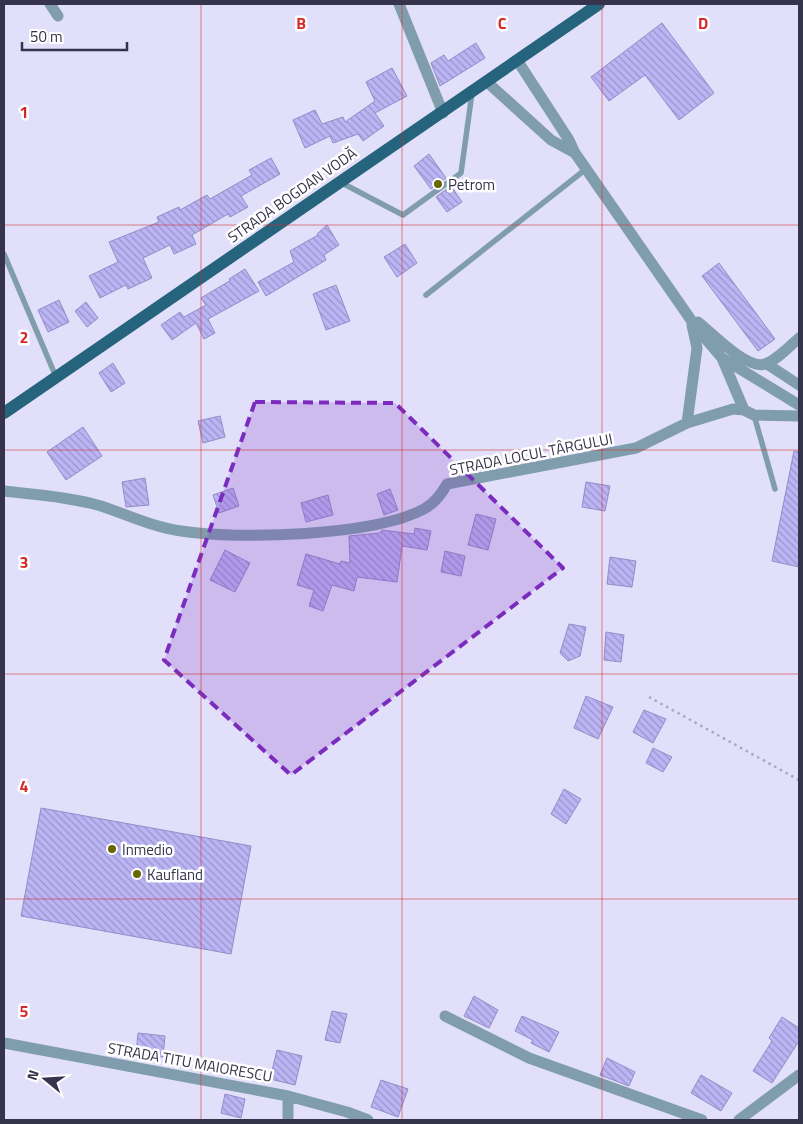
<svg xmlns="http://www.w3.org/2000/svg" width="803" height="1124" font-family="'Titillium Web',sans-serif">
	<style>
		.building { fill: url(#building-back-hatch); stroke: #938cc8 }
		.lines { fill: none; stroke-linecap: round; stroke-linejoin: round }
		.path { stroke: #aaa7c1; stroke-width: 2.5; stroke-dasharray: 2.5 4; stroke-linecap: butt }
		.lane { stroke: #7f9dac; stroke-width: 5.5 }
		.street { stroke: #7f9dac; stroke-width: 11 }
		.primary { stroke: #26637d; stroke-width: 12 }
		.marked { fill: #7b2cbf; fill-opacity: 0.2; stroke: #7b2cbf; stroke-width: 4; stroke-dasharray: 10 6; stroke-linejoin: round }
		.grid { fill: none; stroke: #d62828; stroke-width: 1; stroke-opacity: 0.55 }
		.poi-dot { fill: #686700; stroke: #fff; stroke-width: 2 }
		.labels { text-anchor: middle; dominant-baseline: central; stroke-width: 5; stroke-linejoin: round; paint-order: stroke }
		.poi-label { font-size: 15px; fill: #36334c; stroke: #fff; text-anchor: start }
		.street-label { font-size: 15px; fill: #36334c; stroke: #fff }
		.grid-label { font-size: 16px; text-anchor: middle; font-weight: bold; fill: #d62828; stroke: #fff; stroke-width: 5; stroke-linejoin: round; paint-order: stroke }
	</style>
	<defs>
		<pattern id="building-back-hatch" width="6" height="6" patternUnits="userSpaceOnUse" patternTransform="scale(1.25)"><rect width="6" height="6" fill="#bcb5f5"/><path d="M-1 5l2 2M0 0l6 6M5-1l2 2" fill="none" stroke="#9a94c9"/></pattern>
	</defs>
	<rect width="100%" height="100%" fill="#e1dff9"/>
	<path class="building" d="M 662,23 L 714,93 L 679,120 L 645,75 L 609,101 L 591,77 Z
		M 476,43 L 485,58 L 440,86 L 431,63 L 444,55 L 448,61 Z
		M 392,68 L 407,96 L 375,113 L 384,126 L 363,141 L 358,134 L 333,143 L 330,136 L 305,148 L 293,120 L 315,110 L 322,124 L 343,117 L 345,122 L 375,101 L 366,82 Z
		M 429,154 L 446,178 L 431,189 L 414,166 Z
		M 271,158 L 280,174 L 241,196 L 248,207 L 230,217 L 228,214 L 192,235 L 196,244 L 174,254 L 170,245 L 143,258 L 152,278 L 128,289 L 126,285 L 100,298 L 89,276 L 118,262 L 109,242 L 159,222 L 157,217 L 179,207 L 180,210 L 207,195 L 210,199 L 252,175 L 249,170 Z
		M 451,186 L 462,202 L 447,212 L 436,197 Z
		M 327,225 L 339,245 L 324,255 L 326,260 L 266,296 L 258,282 L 294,262 L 290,251 L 318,235 L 317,234 Z
		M 405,244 L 417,263 L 397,277 L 384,257 Z
		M 719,263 L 775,339 L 758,351 L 702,276 Z
		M 245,269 L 259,291 L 208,319 L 215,333 L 204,339 L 196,323 L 172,340 L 161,325 L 180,312 L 184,317 L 206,305 L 201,298 L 231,280 L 229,279 Z
		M 336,285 L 350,321 L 326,330 L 313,294 Z
		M 59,300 L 69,322 L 48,332 L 38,310 Z
		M 86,302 L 98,318 L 87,327 L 75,311 Z
		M 113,363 L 125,383 L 111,392 L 99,373 Z
		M 220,416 L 225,437 L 203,443 L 198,421 Z
		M 83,427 L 102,456 L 66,480 L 47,452 Z
		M 794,451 L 799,452 L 799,567 L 772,561 Z
		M 145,478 L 149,505 L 126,507 L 122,482 Z
		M 586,482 L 610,486 L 605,511 L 582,507 Z
		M 233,488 L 239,506 L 219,513 L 213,495 Z
		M 390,489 L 398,510 L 384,515 L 377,494 Z
		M 328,495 L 333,515 L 306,522 L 301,503 Z
		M 476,514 L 496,519 L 488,550 L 468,545 Z
		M 415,528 L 431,531 L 427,550 L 402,546 L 397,582 L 357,577 L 354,591 L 332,585 L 323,611 L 309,606 L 314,590 L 297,585 L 306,554 L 340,564 L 341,561 L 350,563 L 349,536 L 380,533 L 382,530 L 414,534 Z
		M 225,550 L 250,563 L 235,592 L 210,580 Z
		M 445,551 L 465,556 L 461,576 L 441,572 Z
		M 610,557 L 636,561 L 632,587 L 607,584 Z
		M 569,624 L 586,627 L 580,656 L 568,661 L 560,653 Z
		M 606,632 L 624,635 L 621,662 L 604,660 Z
		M 586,696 L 613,707 L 598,739 L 574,728 Z
		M 644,710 L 666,719 L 653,743 L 633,732 Z
		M 653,748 L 672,757 L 663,772 L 646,763 Z
		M 564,789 L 581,799 L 566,824 L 551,814 Z
		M 41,808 L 251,846 L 231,954 L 21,916 Z
		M 474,996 L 498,1010 L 489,1028 L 464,1016 Z
		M 332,1011 L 347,1014 L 340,1043 L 325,1040 Z
		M 522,1016 L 559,1032 L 549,1052 L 531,1043 L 533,1040 L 515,1031 Z
		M 782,1017 L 799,1028 L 799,1041 L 772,1083 L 753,1071 L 772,1041 L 769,1038 Z
		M 138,1033 L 165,1036 L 163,1057 L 136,1054 Z
		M 277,1050 L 302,1056 L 295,1085 L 270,1079 Z
		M 607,1058 L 635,1072 L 629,1086 L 600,1075 Z
		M 701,1075 L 732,1093 L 721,1111 L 691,1093 Z
		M 381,1080 L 408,1089 L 398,1117 L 371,1107 Z
		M 225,1094 L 245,1099 L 241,1118 L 221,1113 Z"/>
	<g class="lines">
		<path class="path" d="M 649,697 L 799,780"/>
		<path class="lane" d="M 340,182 L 403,215 L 461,173 L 472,93
			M 4,254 L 56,377
			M 426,295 L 586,169
			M 754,415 L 775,489"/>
		<path class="street" d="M 50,4 L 58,16
			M 399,4 L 443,113
			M 517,60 L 569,140 L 575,153 L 698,330 L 722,358 L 799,405
			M 487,82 L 551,140 L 575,153
			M 698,322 C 713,334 747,370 765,364 C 777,360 790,346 799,338
			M 722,358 L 744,410
			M 767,364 L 799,385
			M 687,423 L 697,348 L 692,325
			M 4,491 C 36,495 70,497 101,506 C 128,515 153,527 181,531 C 238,540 374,536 424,509 C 435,503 441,495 447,484 L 636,448 L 687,423 L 733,409 L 744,410 L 754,415 L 799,416
			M 445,1016 L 529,1058 L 702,1120
			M 4,1043 L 288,1096 L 347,1112 L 368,1120
			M 288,1120 L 288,1096
			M 739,1120 L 799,1075"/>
		<path class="primary" d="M 4,413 L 599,4"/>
	</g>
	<path class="marked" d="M 255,402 L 395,403 L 563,568 L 291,775 L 164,660 Z"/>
	<path class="grid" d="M 201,4 L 201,1120M 402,4 L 402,1120M 602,4 L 602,1120M 4,225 L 799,225M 4,450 L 799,450M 4,674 L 799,674M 4,899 L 799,899"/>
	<g class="poi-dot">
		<circle cx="438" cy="184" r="5"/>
		<circle cx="112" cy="849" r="5"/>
		<circle cx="137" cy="874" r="5"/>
	</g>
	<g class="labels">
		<g class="poi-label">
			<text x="448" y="184">Petrom</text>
			<text x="122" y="849">Inmedio</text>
			<text x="147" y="874">Kaufland</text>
		</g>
		<g class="street-label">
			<text transform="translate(292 195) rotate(-35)">STRADA BOGDAN VODĂ</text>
			<text transform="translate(531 454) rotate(-11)">STRADA LOCUL TÂRGULUI</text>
			<text transform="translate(190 1062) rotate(10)">STRADA TITU MAIORESCU</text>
		</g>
	</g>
	<g class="grid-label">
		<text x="301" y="29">B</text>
		<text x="502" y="29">C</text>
		<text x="703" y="29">D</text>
		<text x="24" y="118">1</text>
		<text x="24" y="343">2</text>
		<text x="24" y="568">3</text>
		<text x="24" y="792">4</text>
		<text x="24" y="1017">5</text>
	</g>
	<rect width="803" height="1124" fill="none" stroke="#36334c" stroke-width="10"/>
	<g transform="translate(45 1079) rotate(288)" stroke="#ffffff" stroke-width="4" paint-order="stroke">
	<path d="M0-4L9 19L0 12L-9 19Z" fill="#36334c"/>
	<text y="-8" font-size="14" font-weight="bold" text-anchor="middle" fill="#36334c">N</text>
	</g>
	<path d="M22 42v8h105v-8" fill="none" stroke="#36334c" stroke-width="2.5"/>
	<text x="30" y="42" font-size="15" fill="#36334c" stroke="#ffffff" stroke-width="4" paint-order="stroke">50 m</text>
</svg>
